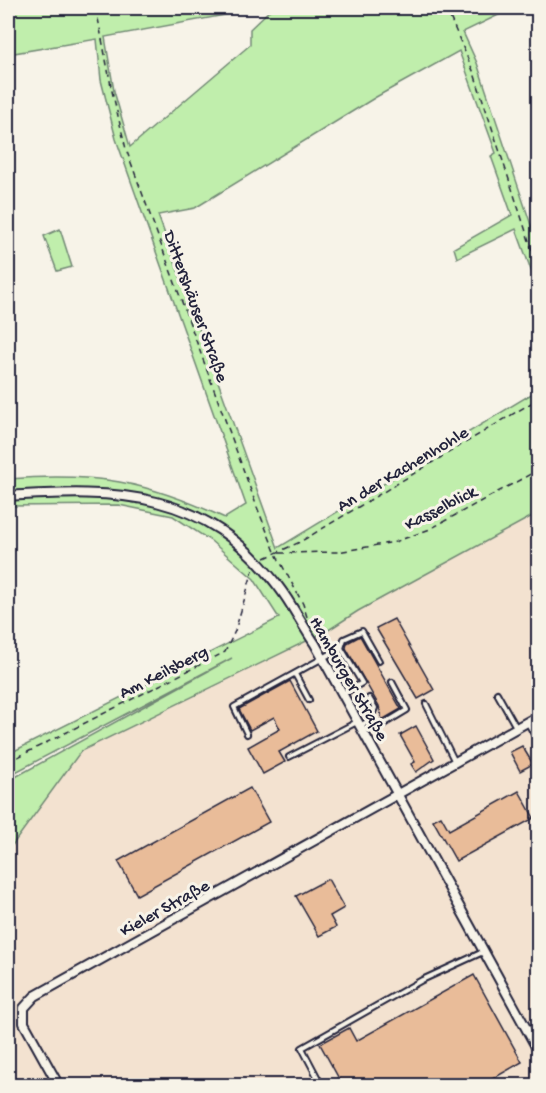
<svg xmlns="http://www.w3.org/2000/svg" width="546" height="1093" viewBox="0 0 546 1093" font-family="'Gochi Hand',sans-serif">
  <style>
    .built { fill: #f3e2d0 }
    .green { fill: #c0eeac; stroke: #718874; stroke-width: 1.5 }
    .building { fill: #e9bc99; stroke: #22223b; stroke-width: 1.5 }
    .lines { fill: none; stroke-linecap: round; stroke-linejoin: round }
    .service-casing { stroke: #22223b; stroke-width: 8 }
    .minor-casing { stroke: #22223b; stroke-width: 12 }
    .path { stroke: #22223b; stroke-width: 1.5; stroke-dasharray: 6 4.5; stroke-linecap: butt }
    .service { stroke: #f7f3e8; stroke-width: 4 }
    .minor { stroke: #f7f3e8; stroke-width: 8 }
    .labels { text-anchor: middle; stroke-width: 6; stroke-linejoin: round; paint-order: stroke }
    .street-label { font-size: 18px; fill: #22223b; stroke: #f7f3e8 }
  </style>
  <rect width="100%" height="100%" fill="#f7f3e8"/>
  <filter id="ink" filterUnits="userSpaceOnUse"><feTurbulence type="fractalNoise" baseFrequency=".0167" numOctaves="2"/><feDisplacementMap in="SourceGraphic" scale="12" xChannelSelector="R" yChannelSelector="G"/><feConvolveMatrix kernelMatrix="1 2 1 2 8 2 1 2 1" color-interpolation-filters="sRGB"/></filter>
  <g filter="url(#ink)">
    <path class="built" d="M 538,513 L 538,1085 L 8,1086 L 8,851 L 81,751 L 327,631 L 358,611 Z"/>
    <g class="green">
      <path d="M 8,8 L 263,8 L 105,37 L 114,91 L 130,147 L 250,45 L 250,29 L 272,8 L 513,8 L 463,32 L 477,63 L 538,246 L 538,289 L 516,229 L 457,258 L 454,248 L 512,215 L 491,156 L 496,153 L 459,51 L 376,97 L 195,208 L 158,215 L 278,548 L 538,390 L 538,513 L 358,611 L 327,631 L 81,751 L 8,851 L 8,781 L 232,658 L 8,776 L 8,754 L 279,618 L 254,579 L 211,541 L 173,516 L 119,505 L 8,506 L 8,479 C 95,472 146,481 225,518 L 246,505 L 116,139 L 101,80 L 97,39 L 8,54 Z"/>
      <path d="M 60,229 L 72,267 L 57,271 L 44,236 Z"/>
    </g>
    <g class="building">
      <path d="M 394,619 L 434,690 L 418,699 L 376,628 Z"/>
      <path d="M 360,636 L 401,709 L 382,720 L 379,706 L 346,648 L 347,643 Z"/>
      <path d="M 290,681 L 317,731 L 279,752 L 285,762 L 263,774 L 248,747 L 280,729 L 274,717 L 250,730 L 239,709 Z"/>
      <path d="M 416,726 L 434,759 L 416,772 L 411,764 L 415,762 L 400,735 Z"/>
      <path d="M 522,746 L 533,764 L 520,771 L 510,752 Z"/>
      <path d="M 250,788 L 269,822 L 137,895 L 118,861 Z"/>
      <path d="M 519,791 L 534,818 L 456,861 L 433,820 L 441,816 L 449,830 Z"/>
      <path d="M 328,879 L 344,908 L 330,916 L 336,927 L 319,936 L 296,896 Z"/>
      <path d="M 474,975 L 522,1062 L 480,1086 L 343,1086 L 320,1044 L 349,1028 L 356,1041 Z"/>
    </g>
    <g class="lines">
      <g class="service-casing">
        <g id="service">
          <path d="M 341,648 L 344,639 L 362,631 L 379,661"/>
          <path d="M 295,674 L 309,700"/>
          <path d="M 497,693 L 516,727"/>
          <path d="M 369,698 L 375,708 L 370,720"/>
          <path d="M 426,704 L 455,762"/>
          <path d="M 528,723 L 538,742"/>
          <path d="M 360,726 L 370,720 L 382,725 L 407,710 L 392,682"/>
          <path d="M 247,734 L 234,707 L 341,648 L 362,683 L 343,694"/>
          <path d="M 289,757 L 357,722"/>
          <path d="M 322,1086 L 302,1048 L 422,980 L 483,952"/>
          <path d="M 505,1086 L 509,1083"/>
        </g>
      </g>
      <g class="minor-casing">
        <g id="minor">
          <path d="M 8,496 C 118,489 204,489 278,586 C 292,604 302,625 315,644 L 538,1050"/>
          <path d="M 59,1086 L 24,1023 L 24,1008 L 35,996 L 538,716"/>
        </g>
      </g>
      <g class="path">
        <path d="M 96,8 L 112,91 L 126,149 L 257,507 L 276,554 L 303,604 L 307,617"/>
        <path d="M 446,8 L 474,73 L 538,268"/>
        <path d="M 279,553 L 338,552 L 395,542 L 430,529 L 538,470"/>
        <path d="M 265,558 L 300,542 L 538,399"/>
        <path d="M 8,762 L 225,652 L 235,631 L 253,570"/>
      </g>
      <use href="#service" class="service"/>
      <use href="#minor" class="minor"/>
    </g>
  </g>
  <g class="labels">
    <g class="street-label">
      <text transform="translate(197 306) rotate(70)" y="6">Dittershäuser Straße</text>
      <text transform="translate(402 468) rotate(-31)" y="6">An der Kachenhohle</text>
      <text transform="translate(440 507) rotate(-27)" y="6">Kasselblick</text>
      <text transform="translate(163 671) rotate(-27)" y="6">Am Keilsberg</text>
      <text transform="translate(350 678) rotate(60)" y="6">Hamburger Straße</text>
      <text transform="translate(164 907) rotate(-29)" y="6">Kieler Straße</text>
    </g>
  </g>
  <rect width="546" height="1093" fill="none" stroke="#f7f3e8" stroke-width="30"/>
  <rect x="15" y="15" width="516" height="1063" fill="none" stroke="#22223b" stroke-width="2" filter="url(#ink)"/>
</svg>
